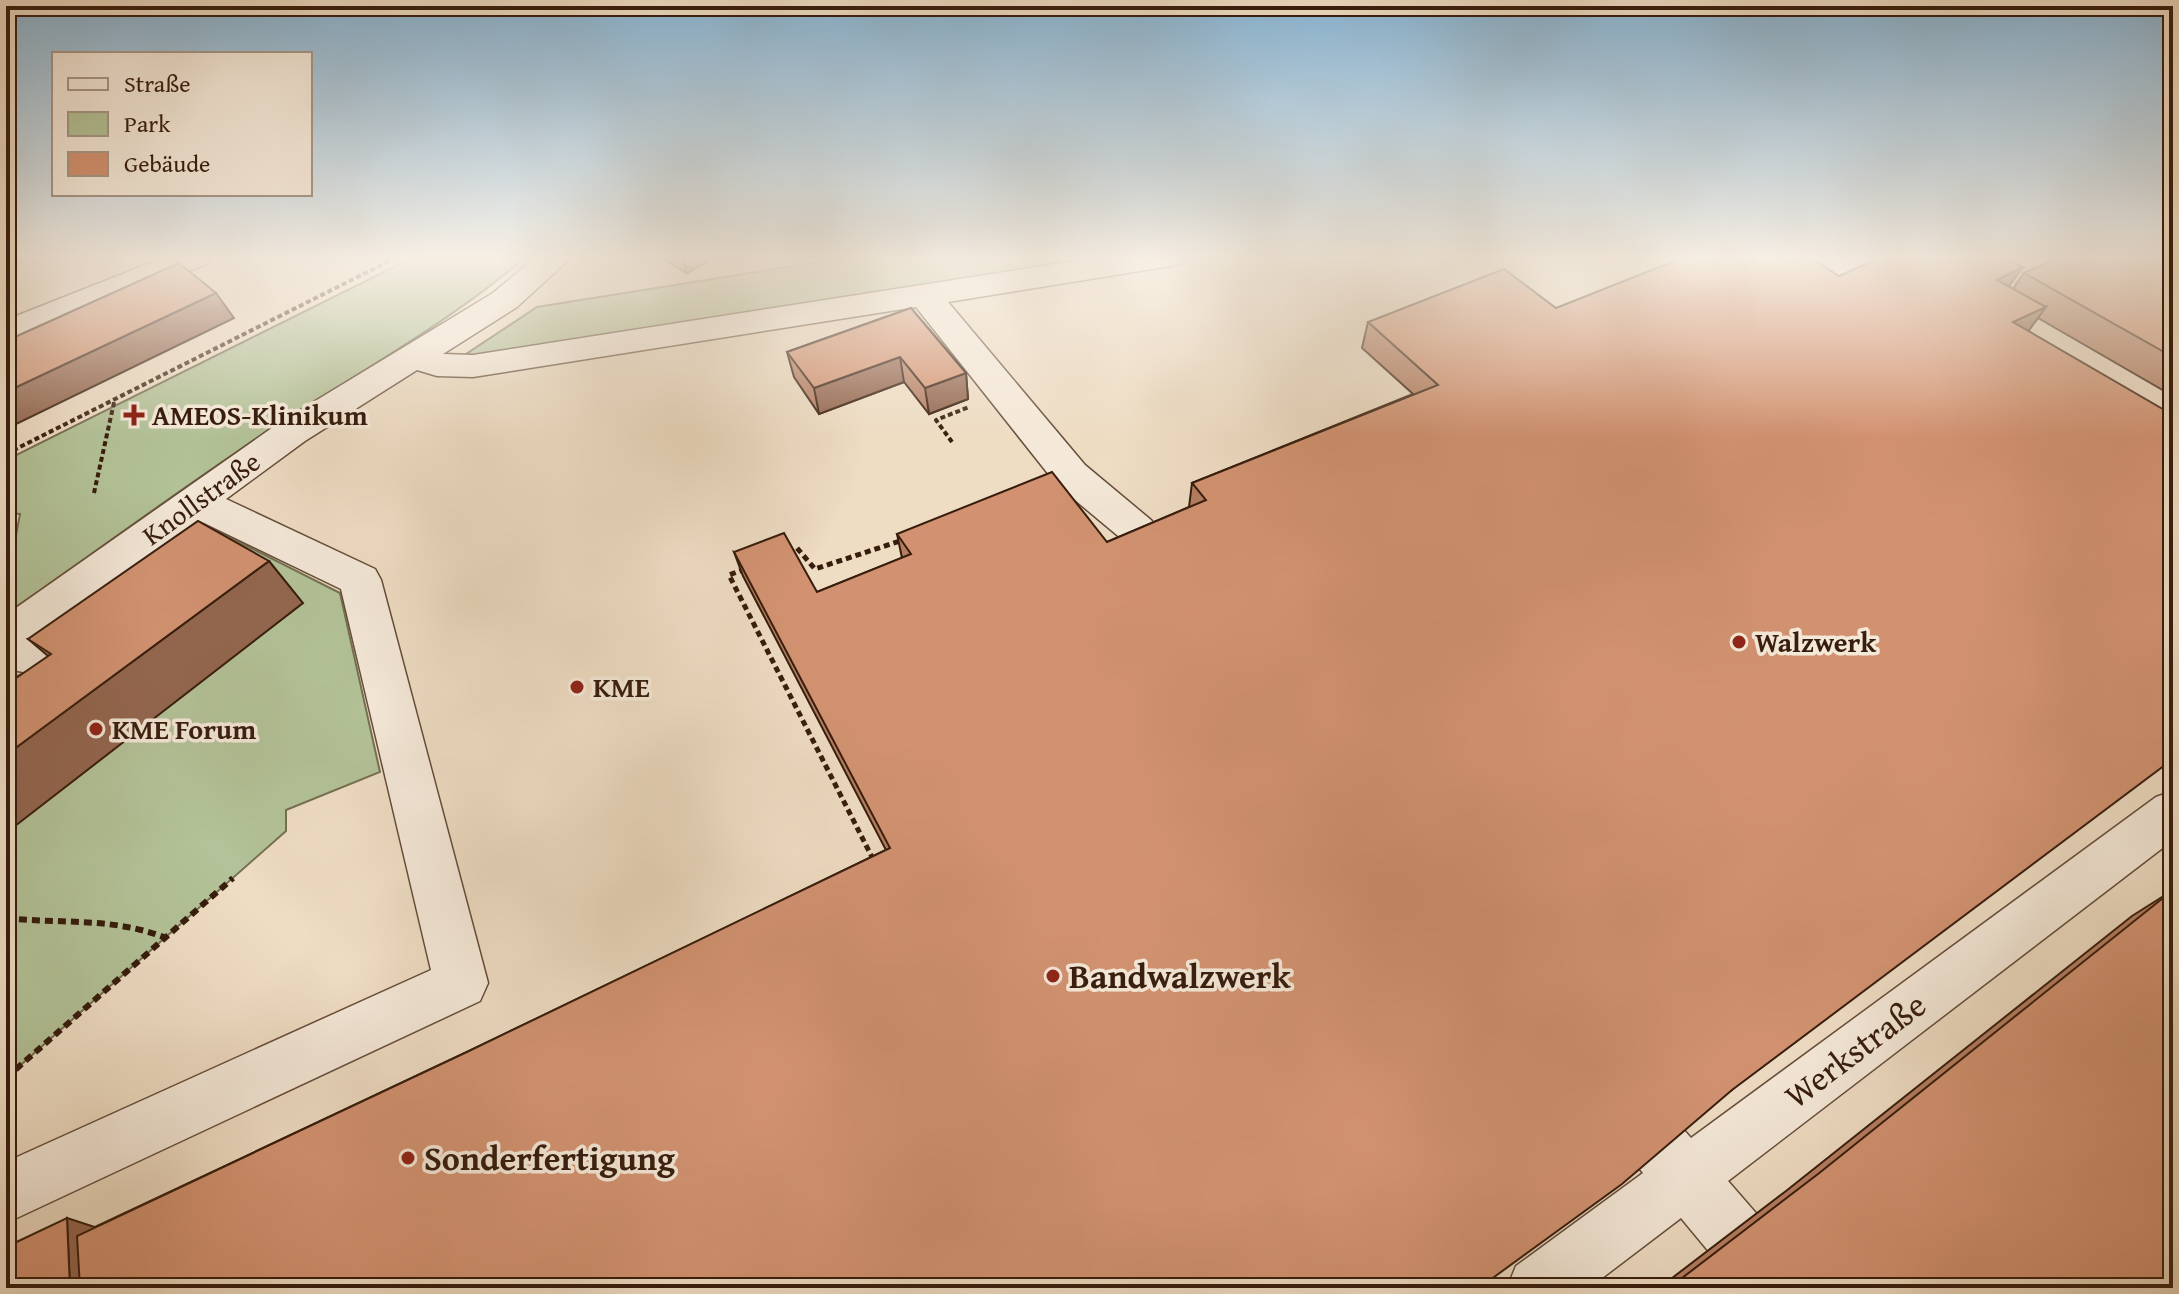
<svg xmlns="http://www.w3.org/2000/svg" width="2179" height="1294" viewBox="0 0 2179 1294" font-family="'Gentium Book Plus',serif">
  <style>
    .green { fill: #b3c298; stroke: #757052; stroke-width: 2 }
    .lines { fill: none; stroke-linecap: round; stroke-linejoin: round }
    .minor-casing { stroke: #654d3a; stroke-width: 3 }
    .path-far2 { stroke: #371d0d; stroke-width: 4; stroke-dasharray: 5 3; stroke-linecap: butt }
    .path-far1 { stroke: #371d0d; stroke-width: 5; stroke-dasharray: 6 4; stroke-linecap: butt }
    .path { stroke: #371d0d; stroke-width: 6; stroke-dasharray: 8 5; stroke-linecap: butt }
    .minor { fill: #f4e8d8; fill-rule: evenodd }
    .wall { fill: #b57e61; stroke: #371d0d; stroke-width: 2 }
    .shaded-wall { fill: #93664f; stroke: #371d0d; stroke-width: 2 }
    .building { fill: #d29271; stroke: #371d0d; stroke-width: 2 }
    .poi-dot { fill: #8f2418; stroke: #f4e8d8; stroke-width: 3 }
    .labels { text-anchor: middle; stroke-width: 7; stroke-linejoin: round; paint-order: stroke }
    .poi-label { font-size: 28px; font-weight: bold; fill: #371d0d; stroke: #f4e8d8; text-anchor: start }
    .street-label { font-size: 28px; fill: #371d0d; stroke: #f4e8d8 }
    .near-poi-label { font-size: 34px; font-weight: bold; fill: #371d0d; stroke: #f4e8d8; text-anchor: start }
    .near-street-label { font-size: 34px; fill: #371d0d; stroke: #f4e8d8 }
  </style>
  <rect width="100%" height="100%" fill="#eedcc3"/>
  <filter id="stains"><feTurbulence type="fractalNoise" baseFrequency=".0025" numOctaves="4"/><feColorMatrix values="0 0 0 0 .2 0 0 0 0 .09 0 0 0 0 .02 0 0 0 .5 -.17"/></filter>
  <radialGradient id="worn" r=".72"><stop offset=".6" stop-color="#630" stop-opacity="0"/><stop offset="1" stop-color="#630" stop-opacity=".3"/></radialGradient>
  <g class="green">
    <path d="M 416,256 L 527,256 C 451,321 365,369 281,423 C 187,483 98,551 6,614 L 6,565 L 11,563 L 20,514 L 6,513 L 6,460 Z"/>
    <path d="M 856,256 L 1126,256 L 460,358 L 537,307 Z"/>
    <path d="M 217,531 L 340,593 L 380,772 L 286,810 L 286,831 L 6,1078 L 6,680 L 30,671 Z"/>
  </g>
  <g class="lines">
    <g class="minor-casing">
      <g id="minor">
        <path d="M 168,256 L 213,256 L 209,263 L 6,344 L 6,320 Z"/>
        <path d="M 537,256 L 573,256 L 517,307 L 443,354 L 473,355 L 1107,256 L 1187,256 L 1183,263 L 1171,266 L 948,302 L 1085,465 L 1151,520 L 1197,576 L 1191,587 L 1176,592 L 1161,587 L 1123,540 L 1057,485 L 916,307 L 473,377 L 437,376 L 417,370 L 305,441 L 226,499 L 375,569 L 381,580 L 488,983 L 480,1001 L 6,1223 L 6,1162 L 431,970 L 341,589 L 198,520 L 37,639 C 65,639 93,621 120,630 L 126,642 L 120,654 C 82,666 45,681 6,668 L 6,615 L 279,423 L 493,293 Z"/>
        <path d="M 2173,791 L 2173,840 L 1728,1181 L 1802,1266 L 1811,1288 L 1739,1288 L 1681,1218 L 1589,1288 L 1507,1288 L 1516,1266 L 1643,1173 L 1604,1125 L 1595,1105 L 1604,1085 L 1624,1076 L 1644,1085 L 1691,1138 L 2156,797 Z"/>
      </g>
    </g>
    <g class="path-far2">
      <path d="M 31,259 L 36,262 L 50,256"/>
      <path d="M 952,442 L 936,420 L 969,407"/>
      <path d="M 6,454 L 399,256"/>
      <path d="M 94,493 L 115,398"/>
    </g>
    <g class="path-far1">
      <path d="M 788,552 L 797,548 L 815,569 L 903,540"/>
      <path d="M 745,569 L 729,575 L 874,861"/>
    </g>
    <g class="path">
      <path d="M 6,918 C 60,924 114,917 166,938"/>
      <path d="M 6,1078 L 233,878"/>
    </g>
    <use href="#minor" class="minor"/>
  </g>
  <g class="wall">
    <path d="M 658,256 L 716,256 L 687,273 Z"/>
    <path d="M 2173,256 L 2173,396 L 2038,318 L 2028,331 L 1732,1090 L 95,1227 L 469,1051 L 886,850 L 743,576 L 734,552 L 817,592 L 902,558 L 897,534 L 1107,542 L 1189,507 L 1192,483 L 1413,394 L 1362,348 L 1368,322 L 1556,308 L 1839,276 L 2009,286 L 2013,289 L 2024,273 Z"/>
    <path d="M 911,308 L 966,373 L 968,399 L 929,414 L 904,382 L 819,414 L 794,377 L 787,352 Z"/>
    <path d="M 303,603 L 48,656 L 28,639 Z"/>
    <path d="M 2173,890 L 2173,1288 L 1659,1288 L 1786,1191 L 2132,916 Z"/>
  </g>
  <g class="shaded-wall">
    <path d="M 6,256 L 36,256 L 6,269 Z"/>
    <path d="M 682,256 L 716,256 L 687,273 Z"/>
    <path d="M 2023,267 L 2004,293 L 1997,280 Z"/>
    <path d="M 216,293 L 234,318 L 6,429 L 6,392 Z"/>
    <path d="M 2046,307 L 2027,333 L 2013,322 Z"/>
    <path d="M 900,357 L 904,382 L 819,414 L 814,388 Z"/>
    <path d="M 966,373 L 968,399 L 929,414 L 925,388 Z"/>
    <path d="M 269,561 L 303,603 L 6,833 L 6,755 Z"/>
    <path d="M 67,1218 L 113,1233 L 116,1288 L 70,1288 Z"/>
  </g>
  <g class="building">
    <path d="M 1687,256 L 1808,256 L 1839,276 L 1884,256 L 2003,256 L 2023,267 L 1997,280 L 2046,307 L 2013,322 L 2173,415 L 2173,759 L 1732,1090 L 1622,1184 L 1479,1288 L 80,1288 L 77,1236 L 469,1051 L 890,848 L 734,552 L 784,533 L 817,592 L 911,554 L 897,534 L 1052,472 L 1107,542 L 1206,500 L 1192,483 L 1438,385 L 1368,322 L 1504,269 L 1556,308 Z"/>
    <path d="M 2061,256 L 2173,256 L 2173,357 L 2024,273 Z"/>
    <path d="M 179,263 L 216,293 L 6,392 L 6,341 Z"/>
    <path d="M 911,308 L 966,373 L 925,388 L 900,357 L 814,388 L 787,352 Z"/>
    <path d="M 198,521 L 269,561 L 6,755 L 6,685 L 51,654 L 28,639 Z"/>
    <path d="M 2173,890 L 2173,1288 L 1669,1288 L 1818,1174 Z"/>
    <path d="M 67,1218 L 70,1288 L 6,1288 L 6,1247 Z"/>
  </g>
  <linearGradient id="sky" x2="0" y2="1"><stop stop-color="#89b6d6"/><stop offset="0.59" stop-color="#f7efe4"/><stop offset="1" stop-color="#f7efe4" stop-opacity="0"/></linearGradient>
  <rect width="2179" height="437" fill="url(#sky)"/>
  <g class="poi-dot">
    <path d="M130 403h8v8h8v8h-8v8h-8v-8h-8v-8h8z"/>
    <circle cx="1739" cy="642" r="8"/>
    <circle cx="577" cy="687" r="8"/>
    <circle cx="96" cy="729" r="8"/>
    <circle cx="1053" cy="976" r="8"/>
    <circle cx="408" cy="1158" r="8"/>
  </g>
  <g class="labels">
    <g class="poi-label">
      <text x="152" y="425">AMEOS-Klinikum</text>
      <text x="1755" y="652">Walzwerk</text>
      <text x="593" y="697">KME</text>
      <text x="112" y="739">KME Forum</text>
    </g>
    <g class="street-label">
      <text transform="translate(201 498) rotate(-36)" y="10">Knollstraße</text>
    </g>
    <g class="near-poi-label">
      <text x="1069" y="988">Bandwalzwerk</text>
      <text x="424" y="1170">Sonderfertigung</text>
    </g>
    <g class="near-street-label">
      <text transform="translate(1855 1050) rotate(-37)" y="12">Werkstraße</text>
    </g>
  </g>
  <rect width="2179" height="1294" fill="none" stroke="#eedcc3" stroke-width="32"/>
  <rect x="8" y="8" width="2163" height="1278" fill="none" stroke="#371d0d" stroke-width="4"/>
  <rect x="16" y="16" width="2147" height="1262" fill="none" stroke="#371d0d" stroke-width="2"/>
  <rect x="52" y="52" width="260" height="144" fill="#f4e8d8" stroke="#a89787" stroke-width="2"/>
  <rect x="68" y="78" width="40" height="12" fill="#f4e8d8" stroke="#a89787" stroke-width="2"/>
  <text x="124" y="92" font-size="24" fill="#371d0d">Straße</text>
  <rect x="68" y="112" width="40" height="24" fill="#b3c298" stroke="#a89787" stroke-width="2"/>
  <text x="124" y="132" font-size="24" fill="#371d0d">Park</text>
  <rect x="68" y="152" width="40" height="24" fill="#d29271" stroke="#a89787" stroke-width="2"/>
  <text x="124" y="172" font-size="24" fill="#371d0d">Gebäude</text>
  <rect width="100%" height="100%" filter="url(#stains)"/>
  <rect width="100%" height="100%" fill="url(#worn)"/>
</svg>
